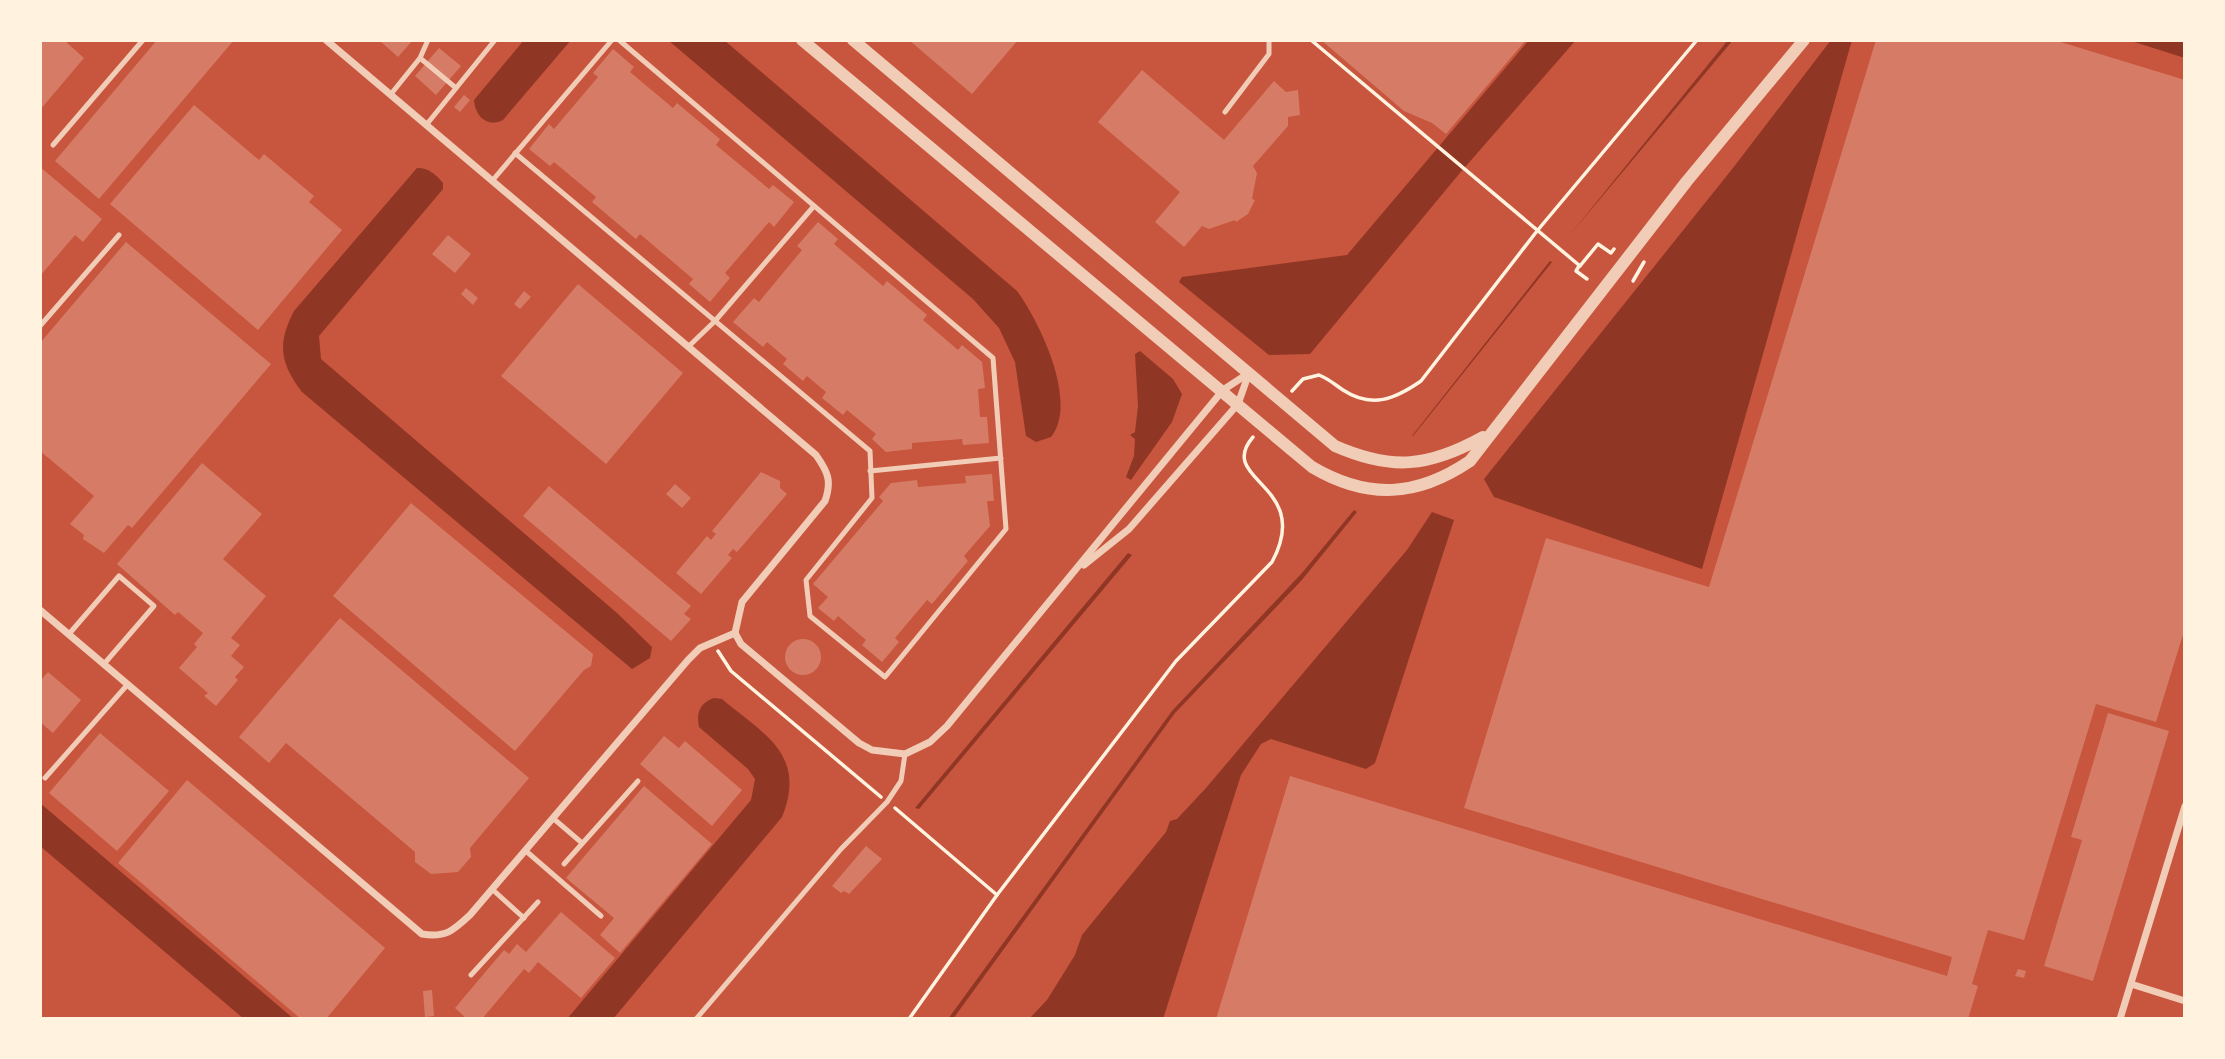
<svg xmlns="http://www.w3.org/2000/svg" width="2225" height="1059" viewBox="0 0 2225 1059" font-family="Figtree,sans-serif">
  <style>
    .water { fill: #8f3625 }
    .building { fill: #d67c66 }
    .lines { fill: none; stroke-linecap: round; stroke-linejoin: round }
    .path { stroke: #fff3e0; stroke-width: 3.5 }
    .service { stroke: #f1ccb7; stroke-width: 5 }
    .minor { stroke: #f1ccb7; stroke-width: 7 }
    .tertiary { stroke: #f1ccb7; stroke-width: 12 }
  </style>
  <rect width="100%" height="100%" fill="#c8553d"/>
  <g class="water">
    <path d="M 524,40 L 571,40 L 503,120 C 487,128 475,116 474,100 Z"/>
    <path d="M 668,40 L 724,40 L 1017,291 C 1039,321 1079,402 1051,437 L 1036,442 L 1026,436 L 1015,362 L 999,328 L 973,299 Z"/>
    <path d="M 1529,40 L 1576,40 L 1459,174 L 1310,354 L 1269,355 L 1179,282 L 1182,277 L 1347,255 Z"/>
    <path d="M 1728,40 L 1733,40 L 1569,236 Z"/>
    <path d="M 1831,40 L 1852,40 L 1702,569 L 1494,497 L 1484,479 L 1733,168 Z"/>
    <path d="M 2128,40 L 2185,40 L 2185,58 Z"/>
    <path d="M 417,168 C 429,168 435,174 443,183 L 443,189 L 319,336 L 321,359 L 617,613 L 652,647 L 650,658 L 632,669 L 302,392 C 280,363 277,344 294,311 Z"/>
    <path d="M 1550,261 L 1552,262 L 1413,436 L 1412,436 Z"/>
    <path d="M 1140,351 L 1173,379 L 1182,394 L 1172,422 L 1131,480 L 1126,477 L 1134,456 L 1135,439 L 1130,435 L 1135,432 L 1138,406 L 1135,354 Z"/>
    <path d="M 1354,510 L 1357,512 L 1301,581 L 1175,713 L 953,1019 L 948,1019 L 1172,711 L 1302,573 Z"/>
    <path d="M 1432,512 L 1454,520 L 1375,763 L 1366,769 L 1271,739 L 1261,744 L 1241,775 L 1163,1019 L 1029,1019 L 1047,1000 L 1075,955 L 1082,935 L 1166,832 L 1170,821 L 1177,819 L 1206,788 L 1407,550 Z"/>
    <path d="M 1128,553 L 1132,555 L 919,809 L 915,808 Z"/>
    <path d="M 714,698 L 722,699 C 765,735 807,755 782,817 L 613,1019 L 567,1019 L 751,800 L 755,779 L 748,769 L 699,727 C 696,712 700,703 714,698 Z"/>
    <path d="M 40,803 L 294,1019 L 244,1019 L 40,846 Z"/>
  </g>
  <g class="building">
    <path d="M 40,40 L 64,40 L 84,58 L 40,110 Z"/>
    <path d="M 157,40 L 234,40 L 99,199 L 55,161 Z"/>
    <path d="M 379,40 L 413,40 L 398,57 Z"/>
    <path d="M 909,40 L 1018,40 L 972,94 Z"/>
    <path d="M 1321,40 L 1526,40 L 1446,134 L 1432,123 L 1404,111 Z"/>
    <path d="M 1876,40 L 2054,40 L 2185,80 L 2185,628 L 2156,722 L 2096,704 L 2024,940 L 1988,930 L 1972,984 L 1978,986 L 1968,1019 L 1216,1019 L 1290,776 L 1947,976 L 1952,957 L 1464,808 L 1546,538 L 1709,587 Z"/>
    <path d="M 439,48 L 461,66 L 436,95 L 415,76 Z"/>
    <path d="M 613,49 L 634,67 L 630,72 L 673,108 L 677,103 L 720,139 L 716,145 L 769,189 L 773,185 L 794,202 L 774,227 L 769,222 L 725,273 L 730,278 L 710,302 L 689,284 L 693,279 L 640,234 L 636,239 L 592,202 L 596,197 L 554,162 L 550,166 L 529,149 L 549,124 L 554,129 L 598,77 L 593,73 Z"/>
    <path d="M 1142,70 L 1224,140 L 1274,81 L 1286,92 L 1298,90 L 1300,115 L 1288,117 L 1288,126 L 1253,166 L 1257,173 L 1252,199 L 1255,200 L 1248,214 L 1236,222 L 1235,220 L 1209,229 L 1202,226 L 1184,247 L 1155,222 L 1180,192 L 1098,122 Z"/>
    <path d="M 464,95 L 470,100 L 460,112 L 454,107 Z"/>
    <path d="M 194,105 L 259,160 L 264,154 L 314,196 L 309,202 L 342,230 L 258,330 L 110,204 Z"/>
    <path d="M 40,167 L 102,219 L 83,242 L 75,235 L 40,276 Z"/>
    <path d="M 818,222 L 838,239 L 834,244 L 883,286 L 887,281 L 927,315 L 923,320 L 958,350 L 962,345 L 982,362 L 985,388 L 978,389 L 980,417 L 987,417 L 989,443 L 963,445 L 962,439 L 912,443 L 912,449 L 886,452 L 872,439 L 876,434 L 847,410 L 843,415 L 822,398 L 826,392 L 807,376 L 803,381 L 783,364 L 787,359 L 767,342 L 763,347 L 733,322 L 754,298 L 759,302 L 802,250 L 797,246 Z"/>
    <path d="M 448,235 L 471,254 L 455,273 L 432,254 Z"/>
    <path d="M 126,242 L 271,364 L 132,528 L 128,525 L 104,553 L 83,539 L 84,535 L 70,524 L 94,496 L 40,451 L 40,343 Z"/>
    <path d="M 578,284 L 683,373 L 606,464 L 501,376 Z"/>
    <path d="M 466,288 L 478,298 L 473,305 L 461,294 Z"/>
    <path d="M 524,291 L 531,297 L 520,309 L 514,304 Z"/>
    <path d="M 202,463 L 262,514 L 223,559 L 266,596 L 231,638 L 240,645 L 231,656 L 244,667 L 235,677 L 238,680 L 216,706 L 204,696 L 208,693 L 179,668 L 197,647 L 194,644 L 203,633 L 178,612 L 175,615 L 117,564 Z"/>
    <path d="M 761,472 L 780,481 L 780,488 L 787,494 L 737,552 L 733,549 L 728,555 L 732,558 L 701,594 L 676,573 L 707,536 L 711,540 L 716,534 L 712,531 Z"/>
    <path d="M 992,474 L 994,501 L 987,501 L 990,526 L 964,556 L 968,561 L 932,604 L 927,600 L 895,638 L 899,642 L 882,662 L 862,645 L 866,640 L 838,616 L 834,621 L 818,608 L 828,597 L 813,584 L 883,501 L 879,497 L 891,483 L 917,480 L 918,487 L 966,483 L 965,476 Z"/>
    <path d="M 675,484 L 691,498 L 682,508 L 666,494 Z"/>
    <path d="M 549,486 L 691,606 L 684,614 L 691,619 L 671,641 L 523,516 Z"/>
    <path d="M 411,503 L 593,654 L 591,666 L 584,670 L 515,751 L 333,596 Z"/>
    <path d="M 340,618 L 529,778 L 470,848 L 471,857 L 458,872 L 431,874 L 415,862 L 415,852 L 286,743 L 269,763 L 239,737 Z"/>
    <circle cx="803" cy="657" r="18"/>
    <path d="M 48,672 L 81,700 L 53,733 L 40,722 L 40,681 Z"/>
    <path d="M 2108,713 L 2169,731 L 2093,981 L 2044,966 L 2082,840 L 2071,837 Z"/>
    <path d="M 100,733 L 169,791 L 117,851 L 49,793 Z"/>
    <path d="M 664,736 L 679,748 L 685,741 L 742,790 L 712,826 L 640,764 Z"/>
    <path d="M 187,780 L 385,948 L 326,1019 L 301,1019 L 118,863 Z"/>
    <path d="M 644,786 L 712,844 L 620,953 L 600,935 L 614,918 L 566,878 Z"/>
    <path d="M 866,846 L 882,859 L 849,894 L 844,891 L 841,893 L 832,886 Z"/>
    <path d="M 561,912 L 615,958 L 581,998 L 538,962 L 529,973 L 524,969 L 482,1019 L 467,1019 L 455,1008 L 504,950 L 509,954 L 517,944 L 526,952 Z"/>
    <path d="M 2018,969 L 2026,971 L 2024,978 L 2015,976 Z"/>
    <path d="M 432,990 L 434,1016 L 425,1017 L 423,991 Z"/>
  </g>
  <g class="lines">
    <g class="path">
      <path d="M 1311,40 L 1580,266 L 1598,244 L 1611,253 L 1614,249"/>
      <path d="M 1579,266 L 1576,271 L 1587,279"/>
      <path d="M 1633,281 L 1644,262"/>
      <path d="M 1292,391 L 1303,379 L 1319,375 C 1329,379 1334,384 1343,390 C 1372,409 1395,399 1421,381 L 1537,231 L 1697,40"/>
      <path d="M 718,651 L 731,671 L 881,797"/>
      <path d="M 895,808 L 997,895"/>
      <path d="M 909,1019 L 997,895 L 1176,661 L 1272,562 C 1314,484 1215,481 1253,437"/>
    </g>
    <g class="service">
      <path d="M 420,58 L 456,88"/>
      <path d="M 391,94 L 420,58 L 428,40"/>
      <path d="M 1225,112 L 1269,54 L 1269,40"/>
      <path d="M 427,124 L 495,40"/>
      <path d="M 53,145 L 143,40"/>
      <path d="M 515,153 L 870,451 L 872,498 L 806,580 L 810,616 L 885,677 L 1006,529 L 993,358 L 619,40"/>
      <path d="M 492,181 L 612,40"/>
      <path d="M 40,326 L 119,235"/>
      <path d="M 688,347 L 715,321 L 814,206"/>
      <path d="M 870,471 L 1001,458"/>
      <path d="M 69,634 L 119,576 L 154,606 L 104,664"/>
      <path d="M 45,778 L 128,684"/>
      <path d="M 554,819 L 582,843"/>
      <path d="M 526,851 L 601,916"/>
      <path d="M 564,864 L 638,781"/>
      <path d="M 493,890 L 524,918"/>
      <path d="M 471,975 L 538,902"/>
      <path d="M 696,1019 L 841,849 L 887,802 L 901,781 L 905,754"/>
    </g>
    <g class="minor">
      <path d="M 326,40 L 816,455 C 828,472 832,481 825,501 L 742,602 L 735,633"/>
      <path d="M 1084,565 L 1129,529 L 1238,404 L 1249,373"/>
      <path d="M 40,610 L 422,934 C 446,938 454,930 470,915 L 688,660 L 700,648 L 735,633"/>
      <path d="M 735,633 L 741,644 L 859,743 L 872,750 L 905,754 L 930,742 L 947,726 L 1223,390 L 1249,373"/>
      <path d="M 2131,984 L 2185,1001"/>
      <path d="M 2120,1019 L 2185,806"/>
    </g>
    <g class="tertiary">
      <path d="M 802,40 L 1312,467 C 1368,500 1417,497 1470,461 L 1687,181 L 1804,40"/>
      <path d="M 853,40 L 1335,446 C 1392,471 1429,467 1483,437"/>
    </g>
  </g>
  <rect width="2225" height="1059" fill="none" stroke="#fff3e0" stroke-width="84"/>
</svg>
